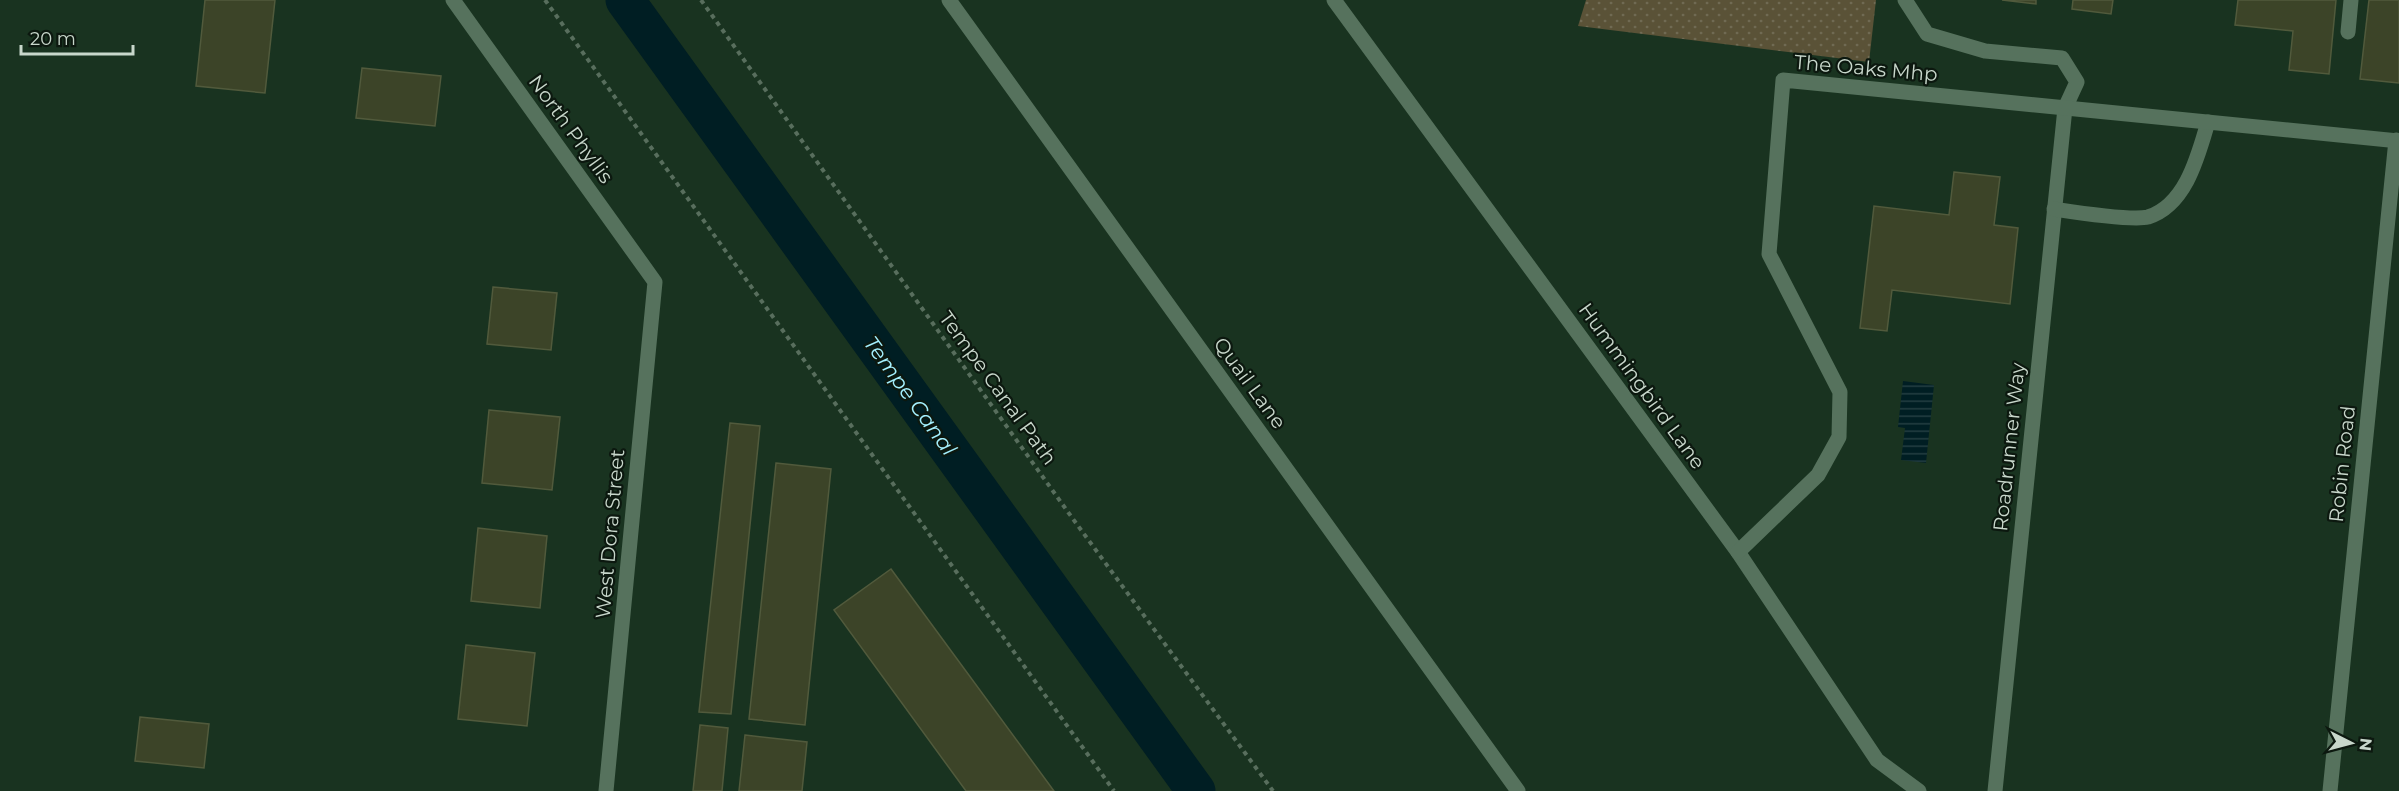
<svg xmlns="http://www.w3.org/2000/svg" width="2399" height="791" viewBox="0 0 2399 791" font-family="Montserrat,sans-serif">
  <style>
    .grass { fill: url(#grass-dots) }
    .water { fill: url(#water-rules) }
    .lines { fill: none; stroke-linecap: round; stroke-linejoin: round }
    .canal { stroke: #001e23; stroke-width: 39 }
    .building { fill: #3c4428; stroke: #515a3c; stroke-width: 1.5 }
    .path { stroke: #586e5d; stroke-width: 4; stroke-dasharray: 4.5 4.5; stroke-linecap: butt }
    .lane { stroke: #56725d; stroke-width: 15 }
    .street { stroke: #56725d; stroke-width: 15 }
    .labels { text-anchor: middle; stroke-width: 4.5; stroke-linejoin: round; paint-order: stroke }
    .street-label { font-size: 20px; fill: #c8d7cb; stroke: #0c180f }
    .water-label { font-size: 21px; font-style: italic; fill: #a4f0fe; stroke: #0c180f }
  </style>
  <defs>
    <pattern id="grass-dots" width="8" height="8" patternUnits="userSpaceOnUse" patternTransform="scale(1.5)"><rect width="8" height="8" fill="#5a5237"/><path d="M2 2h.1M6 6h.1" fill="none" stroke="#706a53" stroke-width="1.8" stroke-linecap="round"/></pattern>
    <pattern id="water-rules" width="6" height="5" patternUnits="userSpaceOnUse" patternTransform="scale(1.5)"><rect width="6" height="5" fill="#001e23"/><path d="M0 2.5h6" fill="none" stroke="#243e42"/></pattern>
  </defs>
  <rect width="100%" height="100%" fill="#193320"/>
  <path class="grass" d="M 1586,0 L 1876,0 L 1869,62 L 1578,26 Z"/>
  <path class="water" d="M 1903,381 L 1934,385 L 1926,463 L 1901,460 L 1905,428 L 1898,427 Z"/>
  <g class="lines">
    <path class="canal" d="M 625,0 L 1196,791"/>
  </g>
  <g class="building">
    <path d="M 205,0 L 275,0 L 265,93 L 196,86 Z"/>
    <path d="M 2002,0 L 2036,0 L 2036,4 Z"/>
    <path d="M 2073,0 L 2113,0 L 2111,14 L 2072,9 Z"/>
    <path d="M 2238,0 L 2336,0 L 2329,74 L 2289,70 L 2293,31 L 2235,25 Z"/>
    <path d="M 2369,0 L 2399,0 L 2399,83 L 2360,79 Z"/>
    <path d="M 362,68 L 441,76 L 435,126 L 356,118 Z"/>
    <path d="M 1954,172 L 2000,177 L 1994,225 L 2018,228 L 2010,304 L 1892,290 L 1887,331 L 1860,328 L 1874,206 L 1949,215 Z"/>
    <path d="M 493,287 L 557,293 L 551,350 L 487,344 Z"/>
    <path d="M 489,410 L 560,417 L 552,490 L 482,483 Z"/>
    <path d="M 730,423 L 760,426 L 731,714 L 699,712 Z"/>
    <path d="M 776,463 L 831,469 L 805,725 L 749,719 Z"/>
    <path d="M 478,528 L 547,536 L 540,608 L 471,601 Z"/>
    <path d="M 891,569 L 1054,791 L 966,791 L 834,610 Z"/>
    <path d="M 466,645 L 535,653 L 527,726 L 458,719 Z"/>
    <path d="M 140,717 L 209,724 L 204,768 L 135,761 Z"/>
    <path d="M 700,725 L 728,728 L 722,791 L 693,791 Z"/>
    <path d="M 745,735 L 807,742 L 802,791 L 739,791 Z"/>
  </g>
  <g class="lines">
    <g class="path">
      <path d="M 545,0 L 1114,791"/>
      <path d="M 701,0 L 1073,519 L 1273,791"/>
    </g>
    <g class="lane">
      <path d="M 949,0 L 1518,791"/>
      <path d="M 1334,0 L 1738,552 L 1877,760 L 1919,791"/>
      <path d="M 1905,0 L 1927,34 L 1985,51 L 2062,58 L 2077,82 L 2065,108 L 1995,791"/>
      <path d="M 2348,32 L 2351,0"/>
      <path d="M 2054,209 C 2074,212 2131,221 2148,217 C 2186,205 2198,156 2208,122"/>
      <path d="M 1738,552 L 1818,475 L 1839,437 L 1840,392 L 1769,254 L 1783,80 L 2399,141"/>
      <path d="M 2330,791 L 2396,140"/>
    </g>
    <path class="street" d="M 453,0 L 655,282 L 606,791"/>
  </g>
  <g class="labels">
    <g class="street-label">
      <text transform="translate(1866 68) rotate(5)" y="7">The Oaks Mhp</text>
      <text transform="translate(571 129) rotate(54)" y="7">North Phyllis</text>
      <text transform="translate(1250 383) rotate(54)" y="7">Quail Lane</text>
      <text transform="translate(1642 386) rotate(54)" y="7">Hummingbird Lane</text>
      <text transform="translate(998 388) rotate(54)" y="7">Tempe Canal Path</text>
      <text transform="translate(2009 447) rotate(-84)" y="7">Roadrunner Way</text>
      <text transform="translate(2342 464) rotate(-84)" y="7">Robin Road</text>
      <text transform="translate(610 534) rotate(-85)" y="7">West Dora Street</text>
    </g>
    <g class="water-label">
      <text transform="translate(910 396) rotate(54)" y="7">Tempe Canal</text>
    </g>
  </g>
  <g transform="translate(2351 743) rotate(96)" stroke="#0c180f" stroke-width="4.5" paint-order="stroke">
  <path d="M0-4.5L10 22L0 15L-10 22Z" fill="#c8d7cb"/>
  <text y="-9" font-size="16" font-weight="bold" text-anchor="middle" fill="#c8d7cb">N</text>
  </g>
  <path d="M21 45v9h112v-9" fill="none" stroke="#c8d7cb" stroke-width="3"/>
  <text x="30" y="45" font-size="18" fill="#c8d7cb" stroke="#0c180f" stroke-width="4.5" paint-order="stroke">20 m</text>
</svg>
